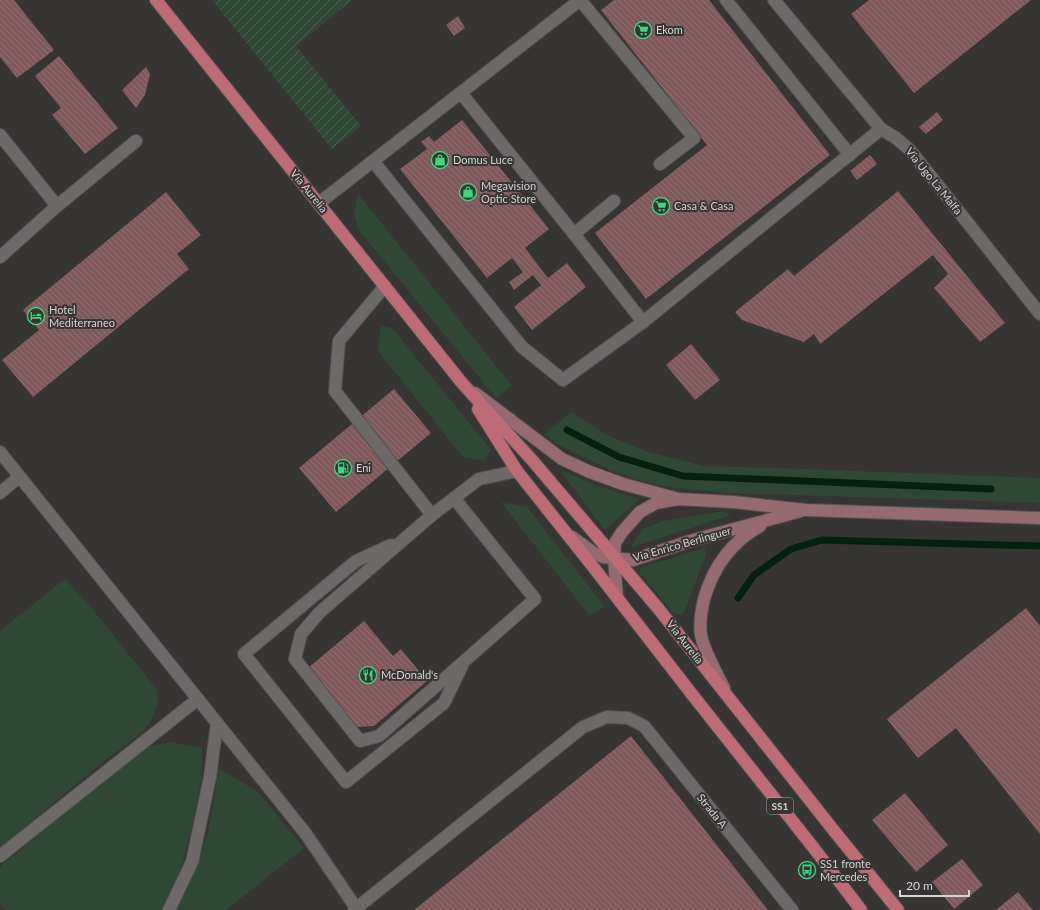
<svg xmlns="http://www.w3.org/2000/svg" width="1040" height="910" viewBox="0 0 1040 910" font-family="Lato,sans-serif">
  <style>
    .green { fill: #2f4836 }
    .garden { fill: url(#garden-furrows) }
    .lines { fill: none; stroke-linecap: round; stroke-linejoin: round }
    .stream { stroke: #04210f; stroke-width: 7 }
    .building { fill: url(#building-back-hatch) }
    .lane-casing { stroke: #525050; stroke-width: 14 }
    .street-casing { stroke: #525050; stroke-width: 14 }
    .secondary-casing { stroke: #525050; stroke-width: 14 }
    .primary-casing { stroke: #525050; stroke-width: 14 }
    .lane { stroke: #6d6969; stroke-width: 12 }
    .street { stroke: #6d6969; stroke-width: 12 }
    .secondary { stroke: #956a70; stroke-width: 12 }
    .primary { stroke: #bd6c76; stroke-width: 12 }
    .labels { text-anchor: middle; stroke-width: 4; stroke-linejoin: round; paint-order: stroke }
    .shield { fill: #373434; stroke: #a6a4a4; stroke-width: 1 }
    .shield-label { font-size: 10px; font-weight: bold; fill: #d6d4d4 }
    .poi-label { font-size: 11px; fill: #d6d4d4; stroke: #373434; text-anchor: start }
    .street-label { font-size: 11px; fill: #d6d4d4; stroke: #373434 }
  </style>
  <defs>
    <pattern id="garden-furrows" width="10" height="10" patternUnits="userSpaceOnUse"><rect width="10" height="10" fill="#2f4836"/><path d="M-1 1l2-2M0 10L10 0M9 11l2-2" fill="none" stroke="#4c6252"/></pattern>
    <pattern id="building-back-hatch" width="6" height="6" patternUnits="userSpaceOnUse"><rect width="6" height="6" fill="#7f595c"/><path d="M-1 5l2 2M0 0l6 6M5-1l2 2" fill="none" stroke="#907072"/></pattern>
  </defs>
  <rect width="100%" height="100%" fill="#373434"/>
  <g class="green">
    <path d="M 358,194 L 512,386 L 496,398 L 359,230 L 354,213 Z"/>
    <path d="M 381,326 L 392,328 L 491,450 L 484,461 L 463,457 L 378,351 Z"/>
    <path d="M 571,412 L 607,435 L 648,452 L 703,466 L 804,469 L 1040,478 L 1040,503 L 728,493 L 675,488 L 645,482 L 610,470 L 557,444 L 545,434 Z"/>
    <path d="M 559,469 L 598,486 L 639,499 L 605,530 Z"/>
    <path d="M 501,502 L 527,507 L 605,607 L 589,615 Z"/>
    <path d="M 725,511 L 731,515 L 630,548 L 642,529 L 664,521 Z"/>
    <path d="M 705,548 L 706,555 L 683,615 L 674,613 L 640,574 L 640,569 L 646,566 Z"/>
    <path d="M 65,579 L 95,612 L 157,690 L 158,702 L 152,718 L 144,731 L 95,768 L 0,848 L 0,631 Z"/>
    <path d="M 170,742 L 202,748 L 202,775 L 194,818 L 176,887 L 165,910 L 5,910 L 0,904 L 0,869 L 3,864 L 121,766 L 149,747 Z"/>
    <path d="M 219,769 L 257,791 L 304,848 L 226,910 L 174,910 L 189,887 L 208,833 Z"/>
  </g>
  <path class="garden" d="M 212,0 L 352,0 L 296,46 L 361,126 L 332,149 Z"/>
  <g class="lines">
    <g class="stream">
      <path d="M 567,430 L 619,457 L 683,476 L 991,489"/>
      <path d="M 738,598 L 754,575 L 791,549 L 822,540 L 1040,546"/>
    </g>
  </g>
  <g class="building">
    <path d="M 0,0 L 14,0 L 54,50 L 17,78 L 0,57 Z"/>
    <path d="M 614,0 L 709,0 L 830,155 L 646,299 L 595,233 L 707,145 L 601,10 Z"/>
    <path d="M 869,0 L 1031,0 L 914,93 L 851,14 Z"/>
    <path d="M 458,16 L 465,28 L 454,36 L 446,25 Z"/>
    <path d="M 59,56 L 118,128 L 85,154 L 52,115 L 61,108 L 35,76 Z"/>
    <path d="M 146,67 L 150,74 L 145,95 L 136,108 L 122,90 Z"/>
    <path d="M 937,112 L 943,120 L 926,134 L 919,127 Z"/>
    <path d="M 462,120 L 549,229 L 525,248 L 548,278 L 567,263 L 586,287 L 532,330 L 514,307 L 541,285 L 533,275 L 514,290 L 509,282 L 523,272 L 512,258 L 487,278 L 400,169 L 427,149 L 421,142 L 429,136 L 434,142 Z"/>
    <path d="M 870,155 L 877,164 L 857,180 L 850,171 Z"/>
    <path d="M 898,191 L 1005,323 L 980,342 L 934,288 L 948,274 L 933,255 L 820,344 L 814,334 L 804,342 L 742,320 L 735,312 L 788,269 L 794,276 Z"/>
    <path d="M 166,192 L 201,235 L 177,254 L 189,269 L 33,397 L 2,360 L 39,330 L 23,310 Z"/>
    <path d="M 691,344 L 720,380 L 695,400 L 666,365 Z"/>
    <path d="M 394,389 L 431,433 L 336,512 L 299,468 Z"/>
    <path d="M 1026,608 L 1040,626 L 1040,834 L 956,728 L 918,758 L 887,719 Z"/>
    <path d="M 364,621 L 393,656 L 401,649 L 427,681 L 374,726 L 357,727 L 308,668 Z"/>
    <path d="M 631,736 L 768,910 L 414,910 Z"/>
    <path d="M 905,793 L 948,845 L 916,872 L 872,820 Z"/>
    <path d="M 962,859 L 983,885 L 954,909 L 932,882 Z"/>
    <path d="M 1018,892 L 1033,910 L 996,910 Z"/>
  </g>
  <g class="lines">
    <g class="lane-casing">
      <g id="lane">
        <path d="M 726,0 L 850,155"/>
        <path d="M 461,93 L 574,234 L 614,201"/>
        <path d="M 0,135 L 57,206"/>
        <path d="M 373,161 L 522,347 L 563,380 L 643,322 L 574,234"/>
        <path d="M 319,203 L 580,0 L 694,138 L 660,164"/>
        <path d="M 0,257 L 57,206 L 136,141"/>
        <path d="M 385,286 L 339,341 L 335,391 L 432,515 L 479,479 L 517,471"/>
        <path d="M 643,322 L 881,129"/>
        <path d="M 0,452 L 306,834 L 356,908"/>
        <path d="M 0,493 L 19,477"/>
        <path d="M 432,515 L 320,612 L 301,634 L 295,659 L 360,741 L 379,736 L 535,599 L 454,498"/>
        <path d="M 391,545 L 356,561 L 244,654 L 346,782 L 444,703 L 462,666"/>
        <path d="M 0,856 L 198,699"/>
        <path d="M 169,910 L 192,862 L 210,777 L 217,723"/>
        <path d="M 354,910 L 583,727 L 607,717 L 628,718 L 644,726 L 792,910"/>
      </g>
    </g>
    <g class="street-casing">
      <path id="street" d="M 774,0 L 881,129 L 896,138 L 910,150 L 1040,314"/>
    </g>
    <g class="secondary-casing">
      <g id="secondary">
        <path d="M 475,393 L 562,459 L 590,472 L 623,484 L 675,498"/>
        <path d="M 572,537 L 594,553 L 603,557 L 633,560 L 690,541 L 801,511"/>
        <path d="M 617,597 L 614,558 L 615,543 L 622,532 L 640,512 L 656,503 L 678,499 L 733,502 L 806,510 L 1040,518"/>
        <path d="M 724,688 C 717,674 704,651 701,635 C 699,623 701,612 704,599 C 713,568 731,542 760,526"/>
      </g>
    </g>
    <g class="primary-casing">
      <g id="primary">
        <path d="M 156,0 L 462,383 L 532,460 L 657,607 L 835,832 L 898,910"/>
        <path d="M 478,409 L 517,471 L 594,568 L 698,702 L 813,847 L 861,910"/>
      </g>
    </g>
    <use href="#lane" class="lane"/>
    <use href="#street" class="street"/>
    <use href="#secondary" class="secondary"/>
    <use href="#primary" class="primary"/>
  </g>
  <defs>
    <g id="supermarket-ring" transform="scale(0.9)"><circle r="9.5" fill="#373434" stroke="#3ed77d" stroke-width="1.5"/><path d="M-6-5.5h2.5l.6 2H6L4.5 2H-2.5L-4.4-4H-6ZM-1.5 3.2a1.3 1.3 0 1 0 .1 0ZM3 3.2a1.3 1.3 0 1 0 .1 0Z" fill="#3ed77d"/></g>
    <g id="shop-ring" transform="scale(0.9)"><circle r="9.5" fill="#373434" stroke="#3ed77d" stroke-width="1.5"/><path d="M-5-2.5h2.3a2.7 3.5 0 0 1 5.4 0H5L5.5 6h-11ZM-1.5-2.5h3a1.5 2.3 0 0 0-3 0Z" fill="#3ed77d"/></g>
    <g id="hotel-ring" transform="scale(0.9)"><circle r="9.5" fill="#373434" stroke="#3ed77d" stroke-width="1.5"/><path d="M-6-4.5h1.5V1H6V5H4.5V3h-9V5H-6ZM-4 0a1.8 1.8 0 1 1 3.6 0ZM.5 0V-2.5h3Q6-2.5 6 0Z" fill="#3ed77d"/></g>
    <g id="fuel-ring" transform="scale(0.9)"><circle r="9.5" fill="#373434" stroke="#3ed77d" stroke-width="1.5"/><path d="M-5.5-6h7V0h2V4h1.3V-2.5L3-4.5l.8-.8L6-3V5H2.5V1h-1V6h-7ZM-4.2-4.7v3.2H.2V-4.7Z" fill="#3ed77d"/></g>
    <g id="restaurant-ring" transform="scale(0.9)"><circle r="9.5" fill="#373434" stroke="#3ed77d" stroke-width="1.5"/><path d="M-5-6h1v4h1v-4h1v4h1v-4h1v5L-1.5 .5V6h-2V.5L-5-1ZM5-6V6H3V1.5H1.5Q1.5-4 5-6Z" fill="#3ed77d"/></g>
    <g id="bus-ring" transform="scale(0.9)"><circle r="9.5" fill="#373434" stroke="#3ed77d" stroke-width="1.5"/><path d="M-5-6H5V4H4V6H2V4H-2V6H-4V4H-5ZM-3.5-4V0h7V-4ZM-3.5 1.2v1.5H-2V1.2ZM2 1.2v1.5H3.5V1.2Z" fill="#3ed77d"/></g>
  </defs>
  <g fill-rule="evenodd">
    <use href="#supermarket-ring" x="643" y="30"/>
    <use href="#shop-ring" x="440" y="160"/>
    <use href="#shop-ring" x="468" y="192"/>
    <use href="#supermarket-ring" x="661" y="206"/>
    <use href="#hotel-ring" x="36" y="316"/>
    <use href="#fuel-ring" x="343" y="468"/>
    <use href="#restaurant-ring" x="368" y="675"/>
    <use href="#bus-ring" x="807" y="870"/>
  </g>
  <g class="labels">
    <rect class="shield" x="767" y="798" width="26" height="16" rx="3"/>
    <g class="shield-label">
      <text x="780" y="810">SS1</text>
    </g>
    <g class="poi-label">
      <text x="656" y="34">Ekom</text>
      <text x="453" y="164">Domus Luce</text>
      <text x="481" y="190">Megavision<tspan x="481" dy="13">Optic Store</tspan></text>
      <text x="674" y="210">Casa &amp; Casa</text>
      <text x="49" y="314">Hotel<tspan x="49" dy="13">Mediterraneo</tspan></text>
      <text x="356" y="472">Eni</text>
      <text x="381" y="679">McDonald's</text>
      <text x="820" y="868">SS1 fronte<tspan x="820" dy="13">Mercedes</tspan></text>
    </g>
    <g class="street-label">
      <text transform="translate(934 181) rotate(51)" y="4">Via Ugo La Malfa</text>
      <text transform="translate(309 191) rotate(51)" y="4">Via Aurelia</text>
      <text transform="translate(682 544) rotate(-16)" y="4">Via Enrico Berlinguer</text>
      <text transform="translate(685 642) rotate(52)" y="4">Via Aurelia</text>
      <text transform="translate(712 811) rotate(51)" y="4">Strada A</text>
    </g>
  </g>
  <path d="M900 890v6h69v-6" fill="none" stroke="#d6d4d4" stroke-width="2"/>
  <text x="906" y="890" font-size="12" fill="#d6d4d4" stroke="#373434" stroke-width="3" paint-order="stroke">20 m</text>
</svg>
